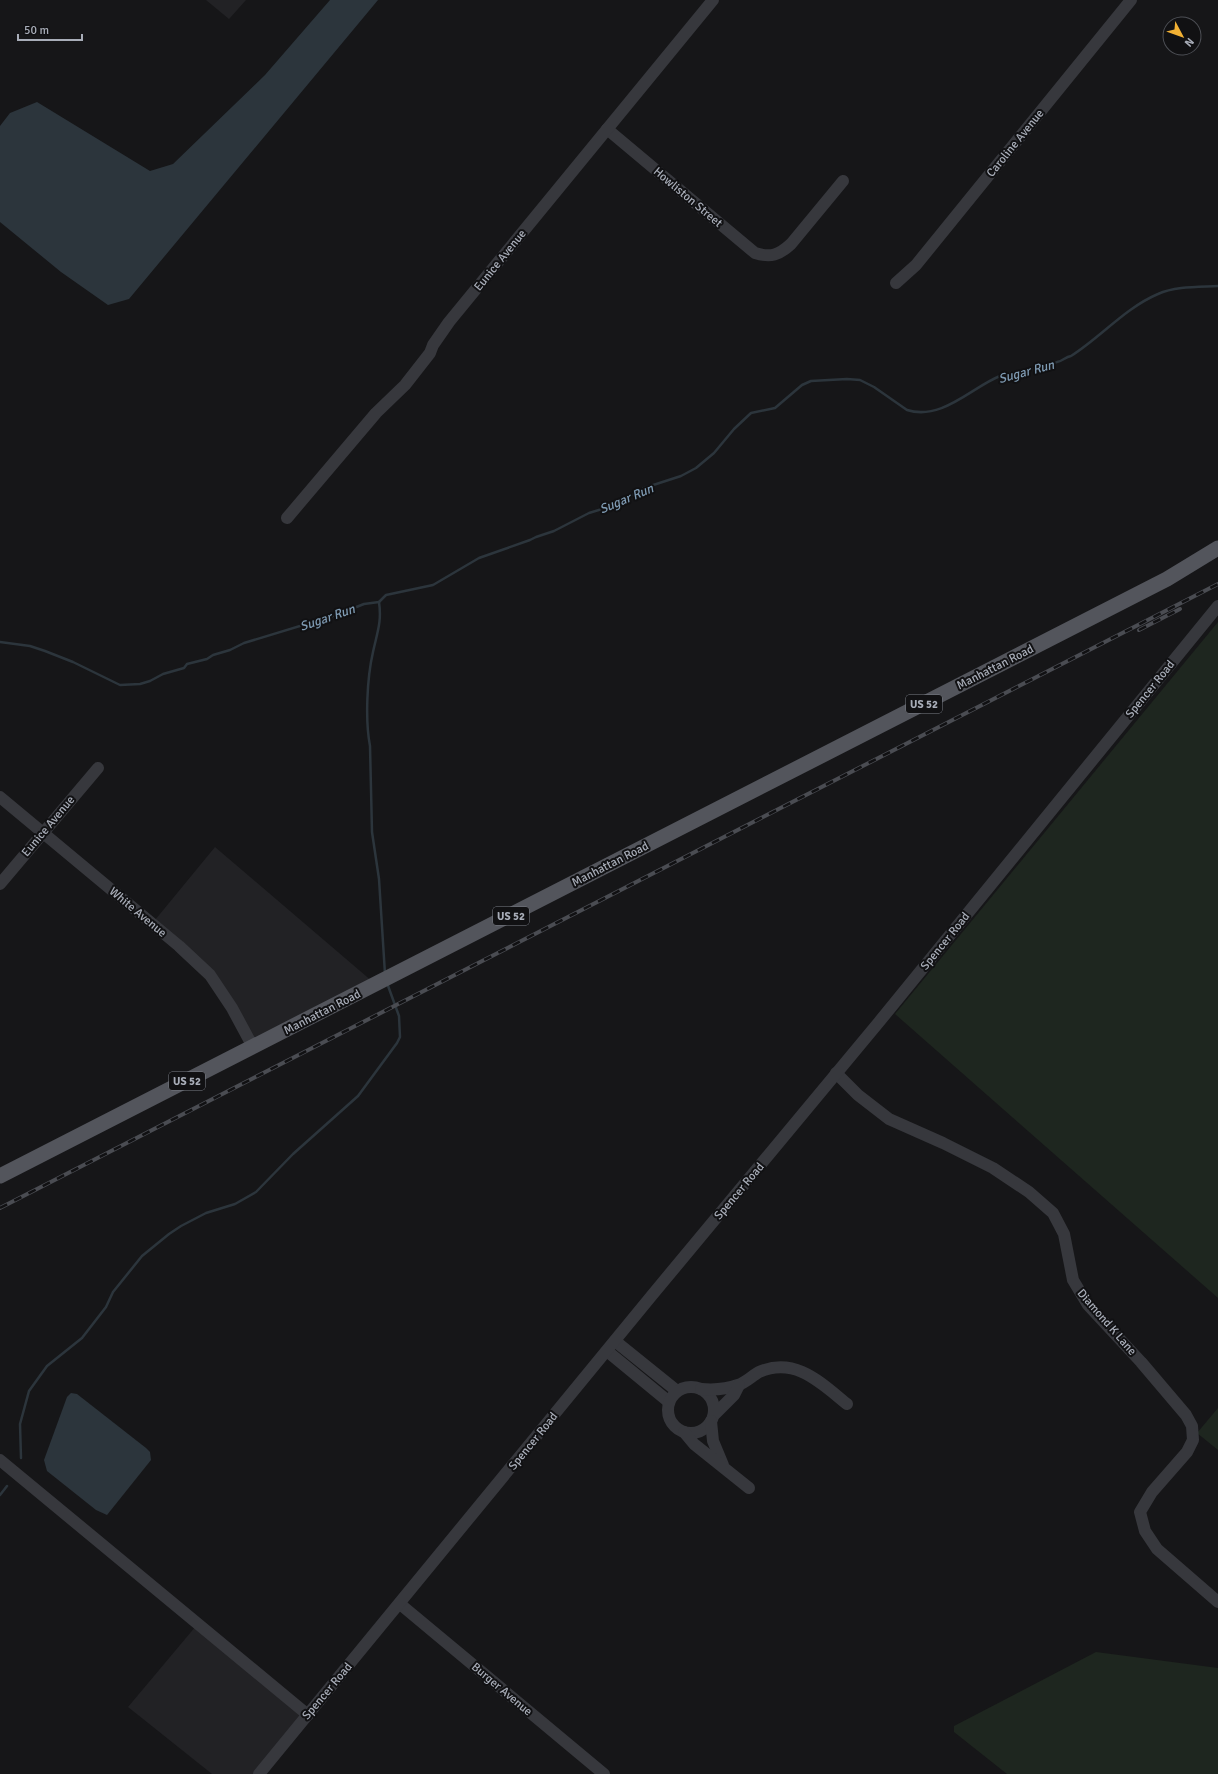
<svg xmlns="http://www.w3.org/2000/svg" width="1218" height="1774" viewBox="0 0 1218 1774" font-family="Signika,sans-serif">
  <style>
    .built { fill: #222225 }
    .green { fill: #1e261f }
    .water { fill: #2c353c }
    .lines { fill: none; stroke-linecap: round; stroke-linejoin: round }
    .stream { stroke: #2c353c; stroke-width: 2.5 }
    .minor { stroke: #37383d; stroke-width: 12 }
    .major { stroke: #53555c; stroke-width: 15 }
    .rail-casing { stroke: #4a4c52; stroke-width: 4 }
    .rail { stroke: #111113; stroke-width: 2.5; stroke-dasharray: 8; stroke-linecap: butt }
    .labels { text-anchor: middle; stroke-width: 4; stroke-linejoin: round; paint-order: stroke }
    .shield { fill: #111113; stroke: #7b7e86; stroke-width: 1 }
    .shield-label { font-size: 11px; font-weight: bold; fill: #a8adb8 }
    .street-label { font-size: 12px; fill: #a8adb8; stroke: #111113 }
    .water-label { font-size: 13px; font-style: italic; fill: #7f9bb3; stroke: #111113 }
  </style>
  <rect width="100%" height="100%" fill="#161618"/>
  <g class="built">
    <path d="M 206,0 L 246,0 L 229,19 Z"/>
    <path d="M 215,847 L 373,982 L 254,1042 L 235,1007 L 155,920 Z"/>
    <path d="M 196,1626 L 306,1715 L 257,1774 L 212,1774 L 128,1707 Z"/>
  </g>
  <g class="green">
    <path d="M 1218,622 L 1218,1298 L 895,1014 Z"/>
    <path d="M 1218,1408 L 1218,1450 L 1197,1433 Z"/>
    <path d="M 1096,1652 L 1218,1668 L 1218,1774 L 1007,1774 L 954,1732 L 954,1726 Z"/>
  </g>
  <g class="water">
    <path d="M 330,0 L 378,0 L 129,299 L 108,305 L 61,272 L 0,222 L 0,126 L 10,113 L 37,102 L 150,171 L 173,164 L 265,75 Z"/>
    <path d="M 71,1393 L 77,1394 L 146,1448 L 150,1452 L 151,1460 L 107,1515 L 96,1510 L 47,1471 L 44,1460 L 67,1397 Z"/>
  </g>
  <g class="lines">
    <g class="stream">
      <path d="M 379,602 C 382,622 377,633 373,652 C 367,678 365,720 370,746 L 372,832 L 379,879 L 385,974"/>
      <path d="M 0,642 L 30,646 L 45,651 L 73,662 L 120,685 L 140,684 L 150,681 L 163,674 L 184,668 L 187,664 L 207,659 L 213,655 L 230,650 L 244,643 L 336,615 L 364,604 L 379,602 L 386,595 L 433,585 L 479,558 L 530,540 L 536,537 L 554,531 L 589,513 L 615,505 L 644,488 L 681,476 L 696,468 L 714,453 L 734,429 L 751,413 L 775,408 L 802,385 L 811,381 L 847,379 L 860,380 L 874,387 L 907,410 C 942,421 972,387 1000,376 C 1011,372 1025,371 1036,368 C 1043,366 1051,365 1057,362 C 1063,361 1065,357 1071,356 C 1101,337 1125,308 1158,294 C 1175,286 1199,287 1218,286"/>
      <path d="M 21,1458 L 20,1424 L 29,1391 L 47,1366 L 82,1338 L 106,1307 L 113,1292 L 142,1256 L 169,1234 L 181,1226 L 206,1213 L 235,1204 L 256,1192 L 293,1154 L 358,1096 L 397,1043 L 400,1037 L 399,1016 L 387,983"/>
      <path d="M 0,1495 L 7,1486"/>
    </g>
    <g class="minor">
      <path d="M 607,129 L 755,253 C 771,258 779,255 791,244 L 843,181"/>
      <path d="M 896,283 L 916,265 L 1131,0"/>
      <path d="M 287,518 L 376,413 L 405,385 L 430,353 L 433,345 L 449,322 L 713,0"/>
      <path d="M 0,797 L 179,946 L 210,975 L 232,1008 L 253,1047"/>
      <path d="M 0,884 L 98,768"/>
      <path d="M 836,1073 L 858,1095 L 889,1119 L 943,1143 L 993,1168 L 1029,1192 L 1053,1213 L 1064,1234 L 1073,1280 L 1088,1305 L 1141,1362 L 1186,1415 L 1192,1426 L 1193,1440 L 1187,1452 L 1152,1492 L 1140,1512 L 1145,1531 L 1157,1549 L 1218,1602"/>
      <path d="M 615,1341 L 677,1391"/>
      <path d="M 607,1351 L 669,1402"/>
      <circle cx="691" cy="1410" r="23"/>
      <path d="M 701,1389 C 713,1390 727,1389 738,1385 C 745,1383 752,1376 759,1372 C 795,1356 821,1383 847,1404"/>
      <path d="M 715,1414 L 734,1395 L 739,1385"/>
      <path d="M 711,1421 L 713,1441 L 723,1465"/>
      <path d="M 684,1432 L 694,1444 L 749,1488"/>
      <path d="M 0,1460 L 308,1715"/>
      <path d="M 400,1604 L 604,1774"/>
      <path d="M 259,1774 L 653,1294 L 879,1022 L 1218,606"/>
    </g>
    <path class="major" d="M 0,1176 L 1167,579 L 1218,548"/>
    <g class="rail-casing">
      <g id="rail">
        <path d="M 1139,630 L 1180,609"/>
        <path d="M 0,1208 L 1218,584"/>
      </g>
    </g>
    <use href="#rail" class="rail"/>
  </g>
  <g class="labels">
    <g class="shield">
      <rect x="906" y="695" width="36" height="18" rx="3"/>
      <rect x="493" y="907" width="36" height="18" rx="3"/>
      <rect x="169" y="1072" width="36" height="18" rx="3"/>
    </g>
    <g class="shield-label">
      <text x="924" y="708">US 52</text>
      <text x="511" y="920">US 52</text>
      <text x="187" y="1085">US 52</text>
    </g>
    <g class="street-label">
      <text transform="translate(1015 143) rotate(-51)" y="4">Caroline Avenue</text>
      <text transform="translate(688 197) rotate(40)" y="4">Howliston Street</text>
      <text transform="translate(500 260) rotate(-51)" y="4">Eunice Avenue</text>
      <text transform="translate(995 667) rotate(-27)" y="4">Manhattan Road</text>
      <text transform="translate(1150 689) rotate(-51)" y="4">Spencer Road</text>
      <text transform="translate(48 826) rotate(-50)" y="4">Eunice Avenue</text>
      <text transform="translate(610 864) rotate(-27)" y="4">Manhattan Road</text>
      <text transform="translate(138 912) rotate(40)" y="4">White Avenue</text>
      <text transform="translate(945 941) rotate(-51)" y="4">Spencer Road</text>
      <text transform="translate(322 1012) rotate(-27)" y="4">Manhattan Road</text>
      <text transform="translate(739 1191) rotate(-50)" y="4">Spencer Road</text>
      <text transform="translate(1107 1322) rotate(49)" y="4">Diamond K Lane</text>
      <text transform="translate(533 1441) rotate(-51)" y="4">Spencer Road</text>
      <text transform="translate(502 1689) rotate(40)" y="4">Burger Avenue</text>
      <text transform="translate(327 1691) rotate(-50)" y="4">Spencer Road</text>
    </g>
    <g class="water-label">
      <text transform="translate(1026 371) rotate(-15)" y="5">Sugar Run</text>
      <text transform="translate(626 498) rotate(-23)" y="5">Sugar Run</text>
      <text transform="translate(327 617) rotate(-19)" y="5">Sugar Run</text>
    </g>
  </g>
  <g transform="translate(1182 36) rotate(131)"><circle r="19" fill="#111113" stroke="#4d4f55"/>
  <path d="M0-3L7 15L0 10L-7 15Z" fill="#f2b134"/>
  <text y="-6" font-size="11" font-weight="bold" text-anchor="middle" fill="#a8adb8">N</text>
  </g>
  <path d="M18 34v6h64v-6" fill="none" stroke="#a8adb8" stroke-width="2"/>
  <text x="24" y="34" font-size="12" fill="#a8adb8" stroke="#111113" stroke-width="3" paint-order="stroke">50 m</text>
</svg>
